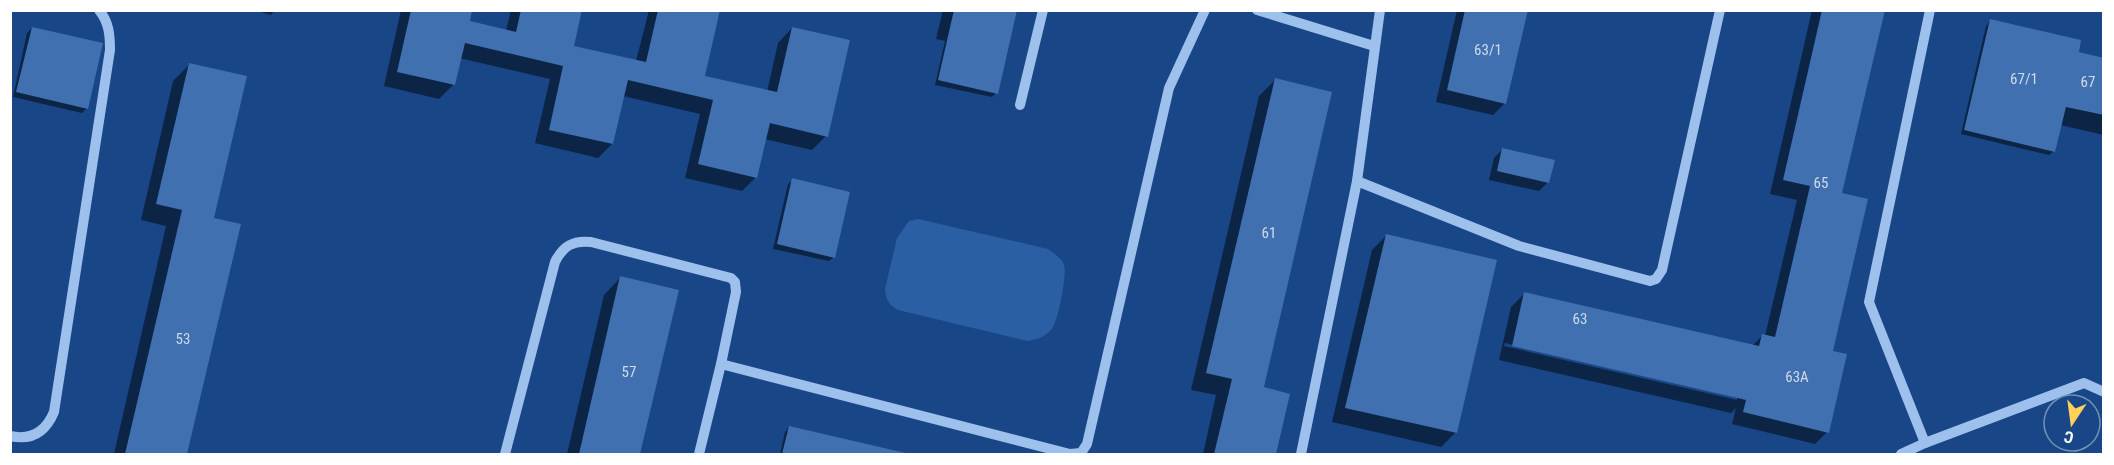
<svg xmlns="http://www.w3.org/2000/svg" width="2114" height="465" viewBox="0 0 2114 465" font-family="'Roboto Condensed',sans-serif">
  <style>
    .green { fill: #2a5fa4 }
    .shadow { fill: #0007; fill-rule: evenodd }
    .building { fill: #4070af }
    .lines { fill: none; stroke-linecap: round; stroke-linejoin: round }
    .minor { stroke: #9dc0ed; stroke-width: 10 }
    .labels { text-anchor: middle; stroke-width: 6; stroke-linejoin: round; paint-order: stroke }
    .number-label { font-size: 15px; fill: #cfdbeb }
  </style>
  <rect width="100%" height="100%" fill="#184686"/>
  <path class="green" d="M 918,219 L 1048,249 C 1053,253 1062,258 1064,265 C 1067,274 1059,316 1054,325 C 1049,336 1038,339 1027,341 L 898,310 C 889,305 886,300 885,289 L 897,238 L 909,221 Z"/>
  <g class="shadow">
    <path d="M 253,10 L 275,10 L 271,15 Z"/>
    <path d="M 401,10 L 471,10 L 468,23 L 506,31 L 511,10 L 581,10 L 572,47 L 636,61 L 649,10 L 714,10 L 703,77 L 767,92 L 778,43 L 792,28 L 826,136 L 812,150 L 764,139 L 756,177 L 742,191 L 685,178 L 700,114 L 623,96 L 612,144 L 598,158 L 535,143 L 550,79 L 459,58 L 453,85 L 439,99 L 384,86 Z"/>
    <path d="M 943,10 L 1015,10 L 996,93 L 992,97 L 935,85 L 945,41 L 936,39 Z"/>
    <path d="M 1457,10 L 1526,10 L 1505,103 L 1493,115 L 1436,102 Z"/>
    <path d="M 1812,10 L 1883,10 L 1840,195 L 1827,432 L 1815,444 L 1732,424 L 1736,408 L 1731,413 L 1499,360 L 1511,307 L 1525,293 L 1752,346 L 1762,336 L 1765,336 L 1797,200 L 1770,194 ZM 1505,343 L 1737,396 L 1737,400 L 1504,346 Z"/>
    <path d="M 1990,21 L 2075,58 L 2104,59 L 2104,135 L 2060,125 L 2054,151 L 2049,155 L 1961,134 L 1986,26 Z"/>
    <path d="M 32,28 L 87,108 L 82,113 L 13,97 L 27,33 Z"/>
    <path d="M 189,65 L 213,219 L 239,225 L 186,454 L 114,454 L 166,226 L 141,220 L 173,81 Z"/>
    <path d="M 1275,80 L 1262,388 L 1289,395 L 1275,454 L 1203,454 L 1216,395 L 1191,390 L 1259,96 Z"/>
    <path d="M 1503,149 L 1548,182 L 1539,191 L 1489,180 L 1494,158 Z"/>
    <path d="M 793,180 L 834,257 L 829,261 L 773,249 L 788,184 Z"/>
    <path d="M 1386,236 L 1455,433 L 1441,447 L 1332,422 L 1372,250 Z"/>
    <path d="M 620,278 L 677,291 L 639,454 L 567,454 L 604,295 Z"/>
    <path d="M 789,427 L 907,454 L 780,454 L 785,432 Z"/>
  </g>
  <g class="building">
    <path d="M 411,10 L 472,10 L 470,21 L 516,32 L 521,10 L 582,10 L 574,46 L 646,62 L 658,10 L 720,10 L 705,76 L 777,92 L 792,27 L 850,40 L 828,137 L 770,123 L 757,178 L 698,164 L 713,100 L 628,80 L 613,144 L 549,130 L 563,66 L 465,43 L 455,85 L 397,72 Z"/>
    <path d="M 954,10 L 1017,10 L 998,94 L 938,80 Z"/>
    <path d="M 1465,10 L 1528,10 L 1506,104 L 1447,90 Z"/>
    <path d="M 1822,10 L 1885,10 L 1842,193 L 1868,199 L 1833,351 L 1847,354 L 1829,433 L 1743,412 L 1746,400 L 1512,346 L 1524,292 L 1759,346 L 1762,334 L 1775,337 L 1810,186 L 1783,180 Z"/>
    <path d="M 1990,19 L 2081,40 L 2079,52 L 2104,58 L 2104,115 L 2066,107 L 2055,152 L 1964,130 Z"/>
    <path d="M 32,27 L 103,43 L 88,109 L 16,92 Z"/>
    <path d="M 189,63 L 247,76 L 214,218 L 241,224 L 187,454 L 125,454 L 182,210 L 156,204 Z"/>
    <path d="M 1275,78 L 1332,92 L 1264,387 L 1290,394 L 1276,454 L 1214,454 L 1232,379 L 1206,373 Z"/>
    <path d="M 1502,148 L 1555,160 L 1549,183 L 1497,171 Z"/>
    <path d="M 792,178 L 850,192 L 835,258 L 777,244 Z"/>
    <path d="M 1386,234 L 1497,260 L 1457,433 L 1345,408 Z"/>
    <path d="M 620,276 L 679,290 L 640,454 L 579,454 Z"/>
    <path d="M 789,426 L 910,454 L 782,454 Z"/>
  </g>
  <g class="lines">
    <g class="minor">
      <path d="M 1257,10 L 1374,46"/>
      <path d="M 1380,10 L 1357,181 L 1519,246 L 1650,281 L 1656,279 L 1662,270 L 1720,10"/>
      <path d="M 1020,105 L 1043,10"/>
      <path d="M 10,436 C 32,441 46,431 54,412 L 110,50 C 110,35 109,22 99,10"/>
      <path d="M 1925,443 L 1869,302 L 1930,10"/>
      <path d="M 505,454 L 555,262 C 563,246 573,240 591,242 L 731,278 L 735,282 L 736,292 L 721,364 L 1070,454 L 1081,453 L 1087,444 L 1169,88 L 1205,10"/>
      <path d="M 699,454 L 721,364"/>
      <path d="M 1301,454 L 1357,181"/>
      <path d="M 1901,454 L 1925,443 L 2084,383 L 2104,392"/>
    </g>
  </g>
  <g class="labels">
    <g class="number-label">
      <text x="1488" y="55">63/1</text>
      <text x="2024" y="84">67/1</text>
      <text x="2088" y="87">67</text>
      <text x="1821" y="188">65</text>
      <text x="1269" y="238">61</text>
      <text x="1580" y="324">63</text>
      <text x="183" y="344">53</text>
      <text x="629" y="377">57</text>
      <text x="1797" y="382">63А</text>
    </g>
  </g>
  <rect width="2114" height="465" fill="none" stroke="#ffffff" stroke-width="24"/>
  <g transform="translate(2072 423) rotate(193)"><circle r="28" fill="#184686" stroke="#7490b6" stroke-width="1.5"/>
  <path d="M0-4.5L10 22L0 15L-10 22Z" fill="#ffd159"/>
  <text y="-9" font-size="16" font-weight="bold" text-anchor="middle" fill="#ffffff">С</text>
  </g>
</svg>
